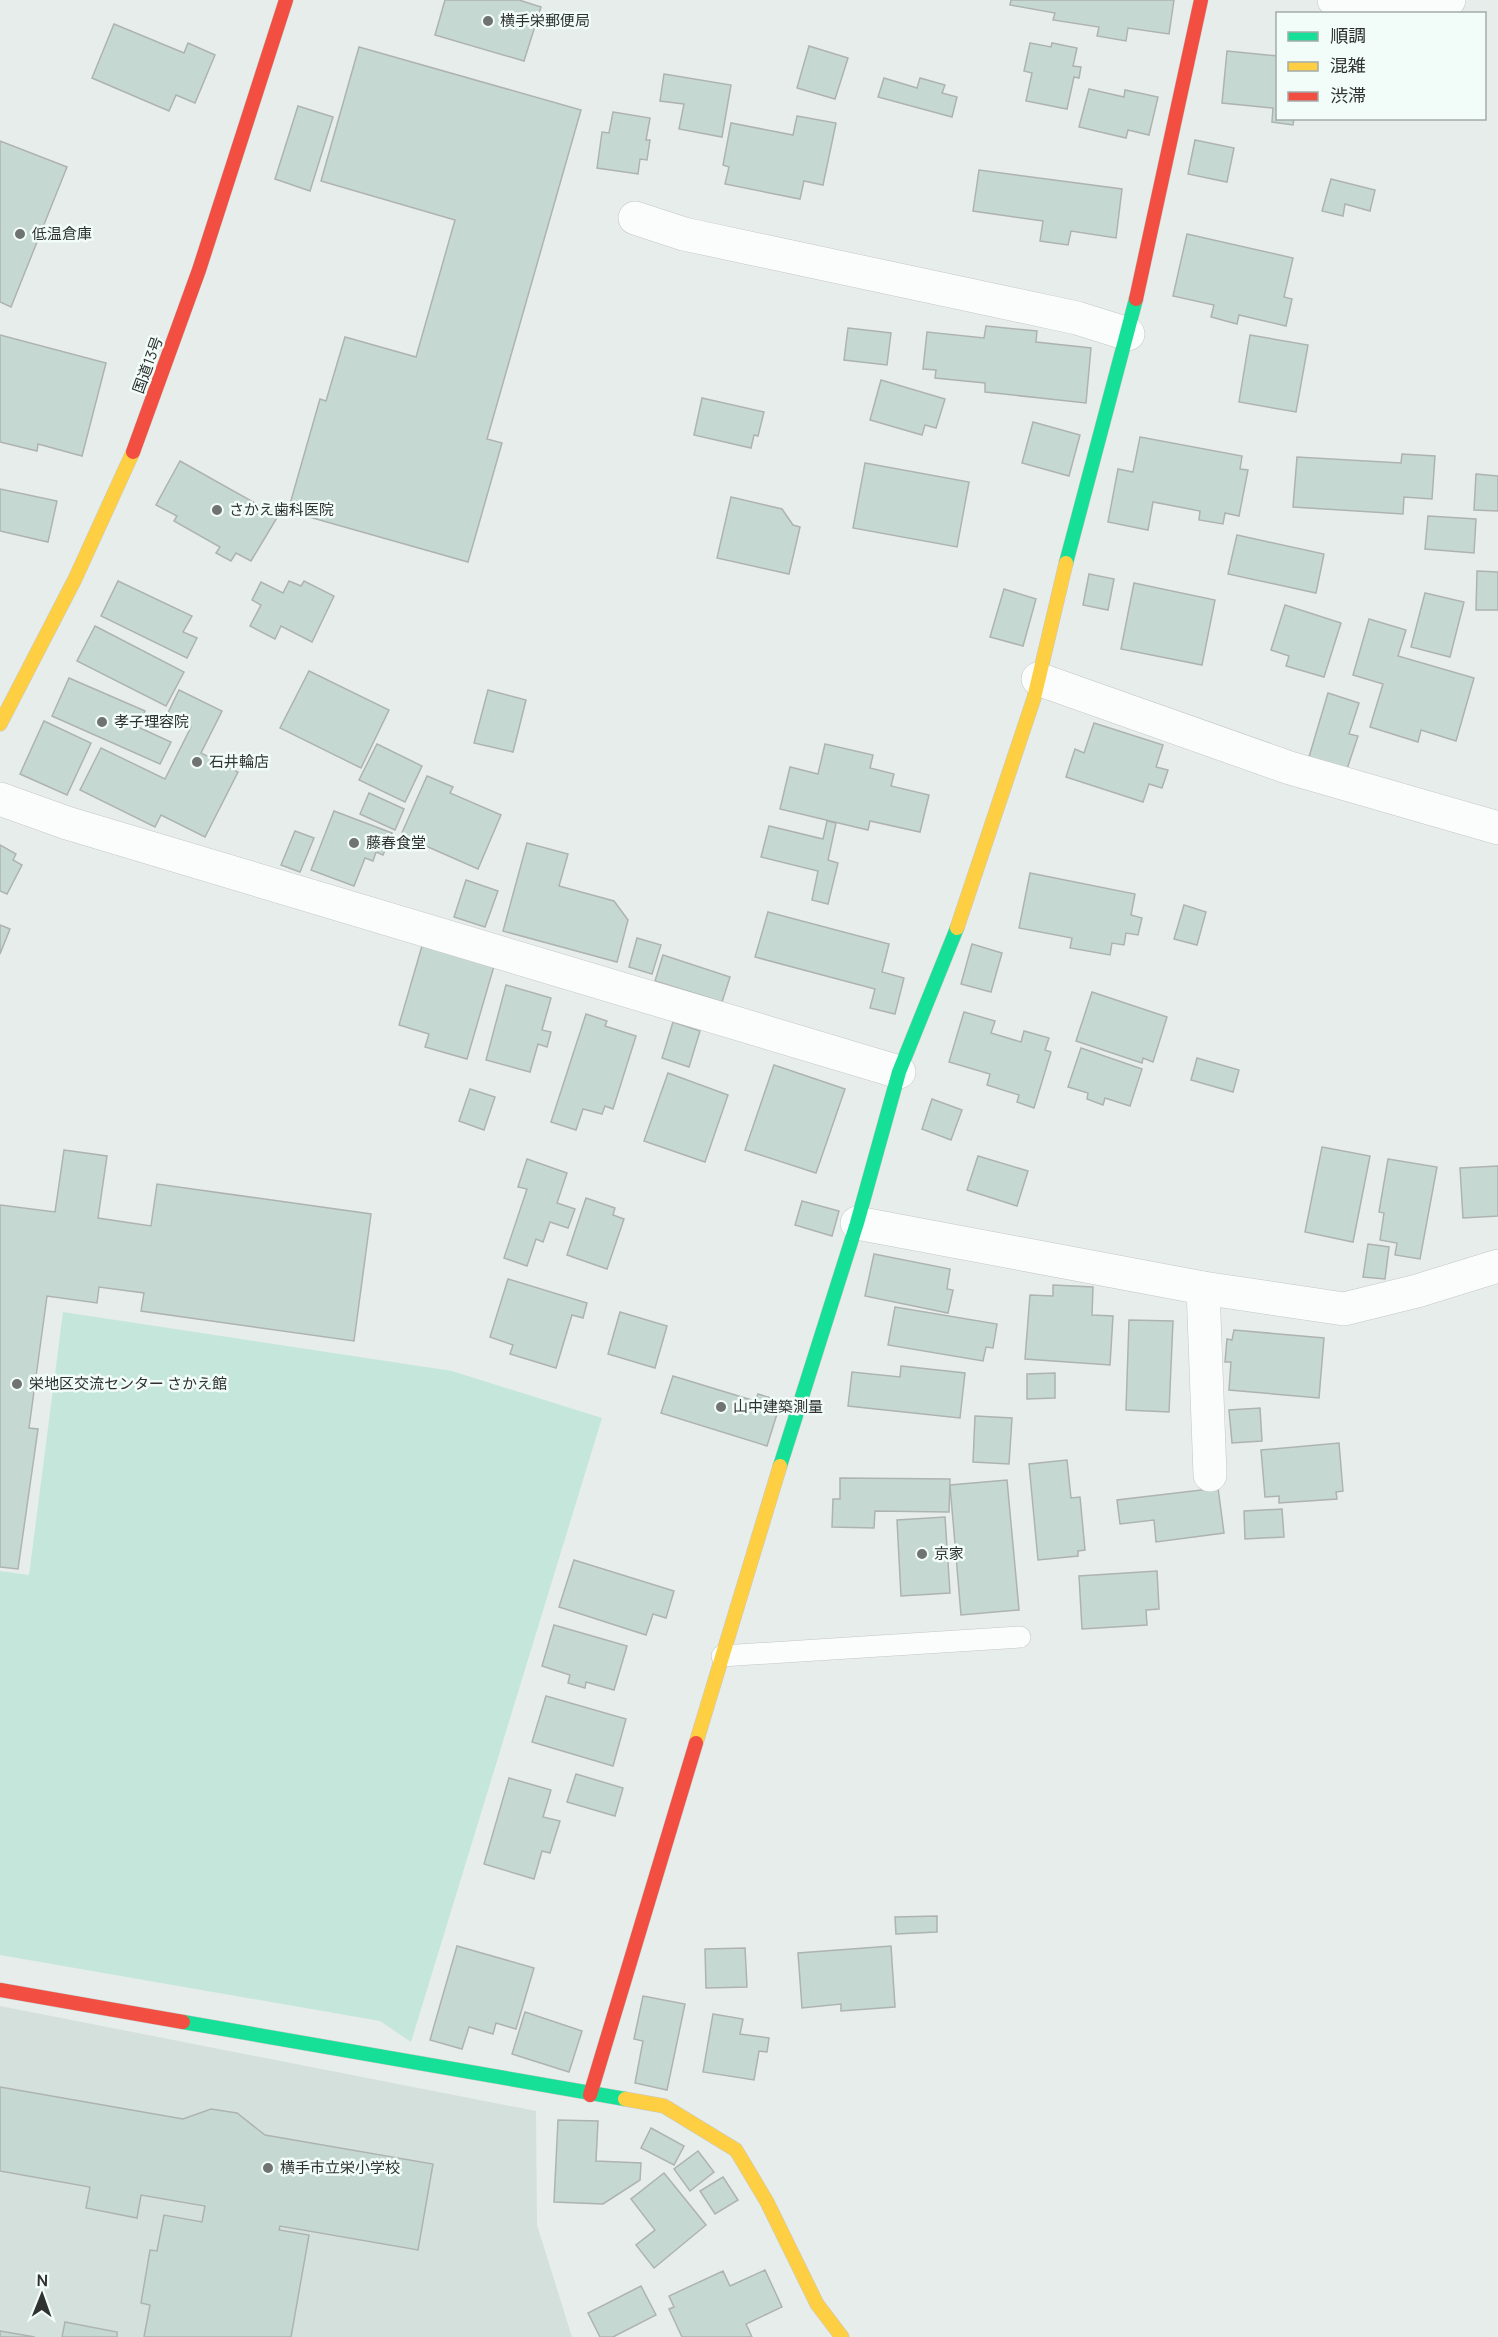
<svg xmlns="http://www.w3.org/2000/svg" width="1498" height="2337" viewBox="0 0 1498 2337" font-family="Manrope,'Noto Sans JP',sans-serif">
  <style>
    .built { fill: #d4e0dc }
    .green { fill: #c5e7db }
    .building { fill: #c5d9d2; stroke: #aeb3b1; stroke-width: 1.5 }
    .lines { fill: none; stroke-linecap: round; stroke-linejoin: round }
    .lane-casing { stroke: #c4c8c6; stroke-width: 22 }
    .street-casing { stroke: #c4c8c6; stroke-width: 34 }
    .fast-casing { stroke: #c4c8c6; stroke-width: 15 }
    .slow-casing { stroke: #c4c8c6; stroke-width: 15 }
    .jam-casing { stroke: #c4c8c6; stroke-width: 15 }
    .lane { stroke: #fbfcfc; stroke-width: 21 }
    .street { stroke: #fbfcfc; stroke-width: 33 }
    .fast { stroke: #16e098; stroke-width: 14 }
    .slow { stroke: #ffcf43; stroke-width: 14 }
    .jam { stroke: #f24e42; stroke-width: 14 }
    .poi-dot { fill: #6f7372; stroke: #f2fcf9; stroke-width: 2 }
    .labels { text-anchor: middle; stroke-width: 5; stroke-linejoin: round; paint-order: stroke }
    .poi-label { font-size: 15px; fill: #2f3231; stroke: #f2fcf9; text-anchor: start }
    .street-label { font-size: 15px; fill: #2f3231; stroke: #f2fcf9 }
  </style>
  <rect width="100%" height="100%" fill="#e7edea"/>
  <path class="built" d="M 0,2006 L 536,2111 L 537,2225 L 572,2337 L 0,2337 Z"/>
  <path class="green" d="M 63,1312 L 452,1371 L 602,1418 L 411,2042 L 380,2021 L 0,1955 L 0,1571 L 29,1575 Z"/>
  <g class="building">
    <path d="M 445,0 L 519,0 L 541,7 L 524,61 L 435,35 Z"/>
    <path d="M 1011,0 L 1174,0 L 1169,34 L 1128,28 L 1126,41 L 1097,36 L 1099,27 L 1053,20 L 1055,13 L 1010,5 Z"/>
    <path d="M 114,24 L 184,53 L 188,43 L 215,55 L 195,103 L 176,95 L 169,111 L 92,78 Z"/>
    <path d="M 1030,43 L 1051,47 L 1052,43 L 1077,48 L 1073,66 L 1081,67 L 1079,78 L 1074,77 L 1067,109 L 1026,101 L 1032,73 L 1024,71 Z"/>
    <path d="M 809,46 L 848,58 L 835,99 L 797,88 Z"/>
    <path d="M 359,47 L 581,110 L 487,439 L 502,443 L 468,562 L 288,511 L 320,399 L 326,401 L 345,337 L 416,357 L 455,220 L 321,181 Z"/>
    <path d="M 1227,51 L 1278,56 L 1278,118 L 1294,118 L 1293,125 L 1272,122 L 1273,108 L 1222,103 Z"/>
    <path d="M 664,74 L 731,85 L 722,137 L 679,129 L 684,104 L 660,101 Z"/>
    <path d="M 884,78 L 917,88 L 920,78 L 945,85 L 942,93 L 957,97 L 952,117 L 878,97 Z"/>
    <path d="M 1089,89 L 1124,97 L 1125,90 L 1158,97 L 1149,135 L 1128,130 L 1126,138 L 1079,127 Z"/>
    <path d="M 298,106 L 333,117 L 310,191 L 275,179 Z"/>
    <path d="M 613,112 L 650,118 L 646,140 L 650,140 L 647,160 L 640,159 L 638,174 L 597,168 L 602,132 L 609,133 Z"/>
    <path d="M 797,116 L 836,123 L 823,185 L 804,181 L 800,199 L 725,184 L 729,167 L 723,165 L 731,123 L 793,135 Z"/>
    <path d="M 1195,140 L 1234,148 L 1227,182 L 1188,174 Z"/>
    <path d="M 0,141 L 67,167 L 11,307 L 0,302 Z"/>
    <path d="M 979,170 L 1122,189 L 1116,238 L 1071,231 L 1068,245 L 1040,241 L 1043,221 L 973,211 Z"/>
    <path d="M 1331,179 L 1375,190 L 1370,211 L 1345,204 L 1343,216 L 1322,211 Z"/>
    <path d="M 1187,234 L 1293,258 L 1284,297 L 1292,299 L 1286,326 L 1239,315 L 1237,324 L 1211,317 L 1214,305 L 1173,296 Z"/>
    <path d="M 986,326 L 1037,331 L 1036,342 L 1091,348 L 1086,403 L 985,392 L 985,383 L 935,378 L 936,370 L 923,369 L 927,332 L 984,338 Z"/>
    <path d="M 848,328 L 891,333 L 887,365 L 844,360 Z"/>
    <path d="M 0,335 L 106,363 L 82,456 L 38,444 L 37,451 L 0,442 Z"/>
    <path d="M 1250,335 L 1308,345 L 1296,412 L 1239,402 Z"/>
    <path d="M 881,380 L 945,399 L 936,428 L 925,425 L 922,435 L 870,420 Z"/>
    <path d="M 702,398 L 764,412 L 758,436 L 754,435 L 751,448 L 694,435 Z"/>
    <path d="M 1033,422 L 1080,435 L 1069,476 L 1022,463 Z"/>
    <path d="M 1140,437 L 1242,456 L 1240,469 L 1248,470 L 1239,516 L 1225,513 L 1223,524 L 1199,520 L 1200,511 L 1153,502 L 1148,530 L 1108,522 L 1118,469 L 1133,472 Z"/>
    <path d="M 1402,454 L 1435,456 L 1432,499 L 1404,497 L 1403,514 L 1293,507 L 1297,457 L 1401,463 Z"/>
    <path d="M 180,461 L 278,516 L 251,561 L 236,553 L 231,561 L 216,553 L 220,547 L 174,521 L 177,516 L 156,505 Z"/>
    <path d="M 865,463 L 969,482 L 957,547 L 853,528 Z"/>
    <path d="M 1476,474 L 1498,476 L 1498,511 L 1474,510 Z"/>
    <path d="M 0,489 L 57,501 L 48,542 L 0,531 Z"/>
    <path d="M 731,497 L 782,509 L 793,525 L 800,527 L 789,574 L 717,558 Z"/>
    <path d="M 1428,516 L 1476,519 L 1474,553 L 1425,549 Z"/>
    <path d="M 1237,535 L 1324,554 L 1316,593 L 1228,574 Z"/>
    <path d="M 1477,571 L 1498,572 L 1498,610 L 1476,610 Z"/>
    <path d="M 1089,574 L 1114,579 L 1108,610 L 1083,605 Z"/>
    <path d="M 118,581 L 192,616 L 183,632 L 197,638 L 187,658 L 101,616 Z"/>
    <path d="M 289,581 L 301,586 L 304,581 L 334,596 L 312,642 L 281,626 L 275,639 L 250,626 L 261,605 L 252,600 L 261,582 L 283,593 Z"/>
    <path d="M 1134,583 L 1215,600 L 1202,665 L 1121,649 Z"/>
    <path d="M 1004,589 L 1036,599 L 1023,646 L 990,637 Z"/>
    <path d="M 1425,593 L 1464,602 L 1450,657 L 1411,647 Z"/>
    <path d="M 1285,605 L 1341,623 L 1324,677 L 1286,666 L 1289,656 L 1271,650 Z"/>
    <path d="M 1369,619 L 1406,630 L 1398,656 L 1474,678 L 1456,741 L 1421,730 L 1418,742 L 1370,727 L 1383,684 L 1353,675 Z"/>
    <path d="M 95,626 L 184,672 L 166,706 L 77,661 Z"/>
    <path d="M 309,671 L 389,710 L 361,768 L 280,728 Z"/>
    <path d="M 69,678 L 145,711 L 138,727 L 171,742 L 160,764 L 52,716 Z"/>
    <path d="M 179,690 L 222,711 L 201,753 L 238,772 L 205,837 L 161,815 L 155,827 L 80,790 L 101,748 L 165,779 L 191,727 L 167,715 Z"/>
    <path d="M 488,690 L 526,700 L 513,752 L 474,743 Z"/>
    <path d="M 1328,693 L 1359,703 L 1349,734 L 1358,736 L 1347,769 L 1309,757 Z"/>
    <path d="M 44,721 L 91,743 L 67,795 L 20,774 Z"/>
    <path d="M 1094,723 L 1163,745 L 1156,767 L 1168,770 L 1162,788 L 1149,784 L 1143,802 L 1066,777 L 1075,749 L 1084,753 Z"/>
    <path d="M 377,744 L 422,766 L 405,802 L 359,780 Z"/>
    <path d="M 825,744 L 873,755 L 870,768 L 894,774 L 891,786 L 929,795 L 920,832 L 870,821 L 868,830 L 780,809 L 790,767 L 818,774 Z"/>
    <path d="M 427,776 L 453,787 L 450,793 L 501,815 L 478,869 L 401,835 Z"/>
    <path d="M 369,793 L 404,809 L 395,830 L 360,814 Z"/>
    <path d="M 334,811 L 392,833 L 383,855 L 376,852 L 373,861 L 365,858 L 354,886 L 311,870 Z"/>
    <path d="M 827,821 L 836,823 L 828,860 L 838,863 L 828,904 L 812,900 L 818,871 L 761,857 L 769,826 L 823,839 Z"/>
    <path d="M 295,831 L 314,838 L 300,872 L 281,865 Z"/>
    <path d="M 527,843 L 568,854 L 559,886 L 614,901 L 628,920 L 617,962 L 503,931 Z"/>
    <path d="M 0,845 L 16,854 L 13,860 L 22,865 L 7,894 L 0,891 Z"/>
    <path d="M 1030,873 L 1135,894 L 1131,915 L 1142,918 L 1138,935 L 1126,933 L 1124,945 L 1112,943 L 1110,955 L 1070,948 L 1072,938 L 1019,928 Z"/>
    <path d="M 466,880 L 498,891 L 485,927 L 454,917 Z"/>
    <path d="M 1184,905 L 1206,912 L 1197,945 L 1174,939 Z"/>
    <path d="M 768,912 L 889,944 L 882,972 L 904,978 L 895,1014 L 870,1008 L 875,989 L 755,957 Z"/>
    <path d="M 0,925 L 10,929 L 0,954 Z"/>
    <path d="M 637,938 L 661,945 L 652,974 L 629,967 Z"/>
    <path d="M 972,944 L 1002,953 L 991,992 L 961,984 Z"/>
    <path d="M 422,946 L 494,966 L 467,1059 L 425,1047 L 429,1034 L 399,1025 Z"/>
    <path d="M 663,955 L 730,977 L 722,1002 L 655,981 Z"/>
    <path d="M 506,985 L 551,998 L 542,1030 L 551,1032 L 547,1047 L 538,1044 L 530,1072 L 486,1060 Z"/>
    <path d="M 1092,992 L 1167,1017 L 1153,1062 L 1143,1058 L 1142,1063 L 1076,1041 Z"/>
    <path d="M 964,1012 L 995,1021 L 991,1033 L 1021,1042 L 1024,1031 L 1049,1038 L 1045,1050 L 1051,1052 L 1034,1108 L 1017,1102 L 1019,1095 L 987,1085 L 990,1074 L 949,1062 Z"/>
    <path d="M 586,1014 L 607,1021 L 605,1026 L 636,1036 L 613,1109 L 605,1106 L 602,1114 L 583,1109 L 576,1130 L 551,1122 Z"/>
    <path d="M 673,1022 L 700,1031 L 689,1067 L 662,1058 Z"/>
    <path d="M 1081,1048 L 1142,1069 L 1130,1106 L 1105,1098 L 1103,1105 L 1087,1099 L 1088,1093 L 1068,1087 Z"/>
    <path d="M 1197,1058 L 1239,1070 L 1233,1092 L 1191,1080 Z"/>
    <path d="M 774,1065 L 845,1089 L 816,1173 L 745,1150 Z"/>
    <path d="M 668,1073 L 728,1095 L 705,1162 L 644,1141 Z"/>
    <path d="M 470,1089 L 495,1097 L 484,1130 L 459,1121 Z"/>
    <path d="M 932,1099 L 962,1110 L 951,1140 L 922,1129 Z"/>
    <path d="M 1322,1147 L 1370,1156 L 1353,1242 L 1305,1232 Z"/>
    <path d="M 64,1150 L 107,1156 L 98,1218 L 151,1226 L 157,1184 L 371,1214 L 354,1341 L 141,1311 L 144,1293 L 99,1287 L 97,1303 L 47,1296 L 29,1428 L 38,1429 L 18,1569 L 0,1567 L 0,1205 L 55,1212 Z"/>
    <path d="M 978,1156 L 1028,1171 L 1017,1206 L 967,1190 Z"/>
    <path d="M 527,1159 L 567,1173 L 557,1203 L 575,1209 L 568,1228 L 550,1222 L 543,1242 L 536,1239 L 527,1266 L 504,1258 L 527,1189 L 518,1187 Z"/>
    <path d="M 1388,1159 L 1437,1167 L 1420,1259 L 1395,1255 L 1397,1243 L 1380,1240 L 1384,1213 L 1379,1212 Z"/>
    <path d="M 1498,1166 L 1498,1216 L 1463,1218 L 1460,1168 Z"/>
    <path d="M 586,1198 L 615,1208 L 613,1215 L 624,1219 L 607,1269 L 567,1255 Z"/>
    <path d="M 802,1201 L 839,1211 L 832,1236 L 795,1225 Z"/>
    <path d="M 1368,1244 L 1389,1247 L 1385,1279 L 1363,1277 Z"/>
    <path d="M 874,1254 L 950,1269 L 947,1289 L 953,1290 L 948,1313 L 865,1296 Z"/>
    <path d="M 508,1279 L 587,1303 L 583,1318 L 572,1315 L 556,1368 L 510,1354 L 513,1345 L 490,1337 Z"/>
    <path d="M 1053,1285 L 1093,1287 L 1092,1315 L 1113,1316 L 1110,1365 L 1025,1359 L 1030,1295 L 1053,1296 Z"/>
    <path d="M 895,1307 L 997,1324 L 993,1348 L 986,1347 L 983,1361 L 888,1345 Z"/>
    <path d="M 620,1312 L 667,1326 L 655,1368 L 608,1354 Z"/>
    <path d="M 1129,1320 L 1173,1321 L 1169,1412 L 1126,1410 Z"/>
    <path d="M 1234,1330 L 1324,1338 L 1319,1398 L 1229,1390 L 1231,1362 L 1225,1362 L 1227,1339 L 1232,1340 Z"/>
    <path d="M 901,1366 L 965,1373 L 960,1418 L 848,1406 L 852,1372 L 900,1377 Z"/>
    <path d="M 1055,1373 L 1055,1398 L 1027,1399 L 1027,1374 Z"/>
    <path d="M 673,1376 L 755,1401 L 758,1394 L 781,1401 L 767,1446 L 661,1413 Z"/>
    <path d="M 1260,1408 L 1262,1441 L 1232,1443 L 1229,1410 Z"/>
    <path d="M 975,1416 L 1012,1418 L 1009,1464 L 973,1462 Z"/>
    <path d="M 1339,1443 L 1343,1491 L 1336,1492 L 1337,1499 L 1279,1503 L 1279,1496 L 1265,1497 L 1261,1450 Z"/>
    <path d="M 1067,1460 L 1071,1498 L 1080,1497 L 1085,1550 L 1078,1551 L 1078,1556 L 1038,1560 L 1029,1464 Z"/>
    <path d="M 840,1478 L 950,1479 L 949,1512 L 875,1511 L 874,1528 L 832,1527 L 833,1499 L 840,1499 Z"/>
    <path d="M 1007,1480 L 1019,1610 L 961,1615 L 950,1485 Z"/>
    <path d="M 1218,1488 L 1224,1533 L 1156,1542 L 1154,1520 L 1120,1524 L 1117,1500 Z"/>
    <path d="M 1282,1509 L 1284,1537 L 1245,1539 L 1244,1511 Z"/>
    <path d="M 945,1517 L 950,1593 L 901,1596 L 897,1520 Z"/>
    <path d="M 574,1560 L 674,1591 L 666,1618 L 653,1614 L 646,1635 L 559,1607 Z"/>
    <path d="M 1157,1571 L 1159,1609 L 1146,1610 L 1147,1625 L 1082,1629 L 1079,1576 Z"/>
    <path d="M 554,1625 L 627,1646 L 614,1690 L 586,1682 L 585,1688 L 568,1683 L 570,1675 L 542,1666 Z"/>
    <path d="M 546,1696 L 626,1719 L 613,1766 L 532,1742 Z"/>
    <path d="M 576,1774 L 623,1788 L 615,1816 L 567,1802 Z"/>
    <path d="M 509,1778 L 551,1790 L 543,1817 L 560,1821 L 550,1853 L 542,1851 L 534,1879 L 484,1864 Z"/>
    <path d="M 937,1916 L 937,1932 L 896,1934 L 895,1917 Z"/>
    <path d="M 457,1946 L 534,1968 L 516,2029 L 496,2023 L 493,2034 L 469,2027 L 462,2049 L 430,2040 Z"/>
    <path d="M 891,1946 L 895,2007 L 841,2011 L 841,2004 L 802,2008 L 798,1953 Z"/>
    <path d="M 745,1948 L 747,1987 L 706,1988 L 705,1949 Z"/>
    <path d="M 643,1996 L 685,2004 L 667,2090 L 635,2083 L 643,2041 L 634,2039 Z"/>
    <path d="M 525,2012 L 582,2031 L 569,2072 L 512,2054 Z"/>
    <path d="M 713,2014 L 743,2019 L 740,2034 L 769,2038 L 767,2052 L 759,2051 L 754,2080 L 703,2072 Z"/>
    <path d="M 0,2087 L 183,2119 L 211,2109 L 237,2113 L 265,2135 L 433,2164 L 418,2250 L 280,2226 L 279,2230 L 309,2235 L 291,2337 L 144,2337 L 150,2305 L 141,2303 L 150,2250 L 157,2251 L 164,2215 L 202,2222 L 205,2206 L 141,2195 L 137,2218 L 86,2208 L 90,2187 L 0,2171 Z"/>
    <path d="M 558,2120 L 598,2121 L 596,2161 L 641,2163 L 640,2180 L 603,2204 L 554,2202 Z"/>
    <path d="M 651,2128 L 684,2146 L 674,2165 L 641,2148 Z"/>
    <path d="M 698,2151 L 714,2172 L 690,2191 L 674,2169 Z"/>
    <path d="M 664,2173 L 706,2225 L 654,2268 L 636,2245 L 655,2230 L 631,2199 Z"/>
    <path d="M 723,2177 L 738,2200 L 715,2214 L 700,2191 Z"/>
    <path d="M 765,2270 L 782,2307 L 746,2324 L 752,2337 L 682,2337 L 669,2309 L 674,2307 L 669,2296 L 723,2271 L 730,2286 Z"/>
    <path d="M 641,2286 L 656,2315 L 613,2337 L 600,2337 L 588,2313 Z"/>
    <path d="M 65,2322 L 117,2332 L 117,2337 L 62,2337 Z"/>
    <path d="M 0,2331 L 35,2337 L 0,2337 Z"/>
  </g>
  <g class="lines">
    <g class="lane-casing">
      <path id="lane" d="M 722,1656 L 1020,1637"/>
    </g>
    <g class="street-casing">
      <g id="street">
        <path d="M 1334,0 L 1352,3 L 1449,0"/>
        <path d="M 635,218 L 684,234 L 1077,318 L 1128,334"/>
        <path d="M 1038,679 L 1290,768 L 1498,828"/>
        <path d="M 0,799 L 67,823 L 899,1072"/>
        <path d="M 857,1223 L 1203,1288 L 1344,1309 L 1417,1291 L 1498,1266"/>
        <path d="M 1203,1288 L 1210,1475"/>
      </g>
    </g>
    <g class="fast-casing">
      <g id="fast">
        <path d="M 1066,563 L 1136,299"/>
        <path d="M 780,1466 L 857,1223 L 899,1072 L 957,928"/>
        <path d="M 183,2022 L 625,2099"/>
      </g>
    </g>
    <g class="slow-casing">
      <g id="slow">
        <path d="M 0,724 L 75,579 L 133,452"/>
        <path d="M 957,928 L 1034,698 L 1066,563"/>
        <path d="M 696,1743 L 780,1466"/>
        <path d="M 625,2099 L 664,2106 L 736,2150 L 767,2202 L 817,2304 L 842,2337"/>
      </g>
    </g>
    <g class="jam-casing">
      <g id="jam">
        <path d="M 1136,299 L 1201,0"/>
        <path d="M 133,452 L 199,270 L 286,0"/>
        <path d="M 0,1990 L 183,2022"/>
        <path d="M 590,2095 L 696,1743"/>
      </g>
    </g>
    <use href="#lane" class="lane"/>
    <use href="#street" class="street"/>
    <use href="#fast" class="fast"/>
    <use href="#slow" class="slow"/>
    <use href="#jam" class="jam"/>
  </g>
  <g class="poi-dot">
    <circle cx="488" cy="21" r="6"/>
    <circle cx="20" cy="234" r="6"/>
    <circle cx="217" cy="510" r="6"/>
    <circle cx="102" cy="722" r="6"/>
    <circle cx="197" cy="762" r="6"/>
    <circle cx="354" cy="843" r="6"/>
    <circle cx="17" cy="1384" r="6"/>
    <circle cx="721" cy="1407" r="6"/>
    <circle cx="922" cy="1554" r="6"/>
    <circle cx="268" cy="2168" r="6"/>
  </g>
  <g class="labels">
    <g class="poi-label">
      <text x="500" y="26">横手栄郵便局</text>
      <text x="32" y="239">低温倉庫</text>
      <text x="229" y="515">さかえ歯科医院</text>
      <text x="114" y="727">孝子理容院</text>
      <text x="209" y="767">石井輪店</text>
      <text x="366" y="848">藤春食堂</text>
      <text x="29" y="1389">栄地区交流センター さかえ館</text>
      <text x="733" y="1412">山中建築測量</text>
      <text x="934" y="1559">京家</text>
      <text x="280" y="2173">横手市立栄小学校</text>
    </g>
    <g class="street-label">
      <text transform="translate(148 365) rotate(-70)" y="5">国道13号</text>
    </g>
  </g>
  <rect x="1276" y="12" width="210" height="108" fill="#f2fcf9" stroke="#a4aba9" stroke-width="1.5"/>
  <rect x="1288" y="32" width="30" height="9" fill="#16e098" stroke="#a4aba9" stroke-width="1.5"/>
  <text x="1330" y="42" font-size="18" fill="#2f3231">順調</text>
  <rect x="1288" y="62" width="30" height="9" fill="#ffcf43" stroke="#a4aba9" stroke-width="1.5"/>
  <text x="1330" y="72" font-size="18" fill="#2f3231">混雑</text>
  <rect x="1288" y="92" width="30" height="9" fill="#f24e42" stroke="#a4aba9" stroke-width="1.5"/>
  <text x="1330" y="102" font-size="18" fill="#2f3231">渋滞</text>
  <g transform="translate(42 2295) rotate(1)" stroke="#f2fcf9" stroke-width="4.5" paint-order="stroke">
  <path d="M0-4.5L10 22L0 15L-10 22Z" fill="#2f3231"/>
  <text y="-9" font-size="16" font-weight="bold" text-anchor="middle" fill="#2f3231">N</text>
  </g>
</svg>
